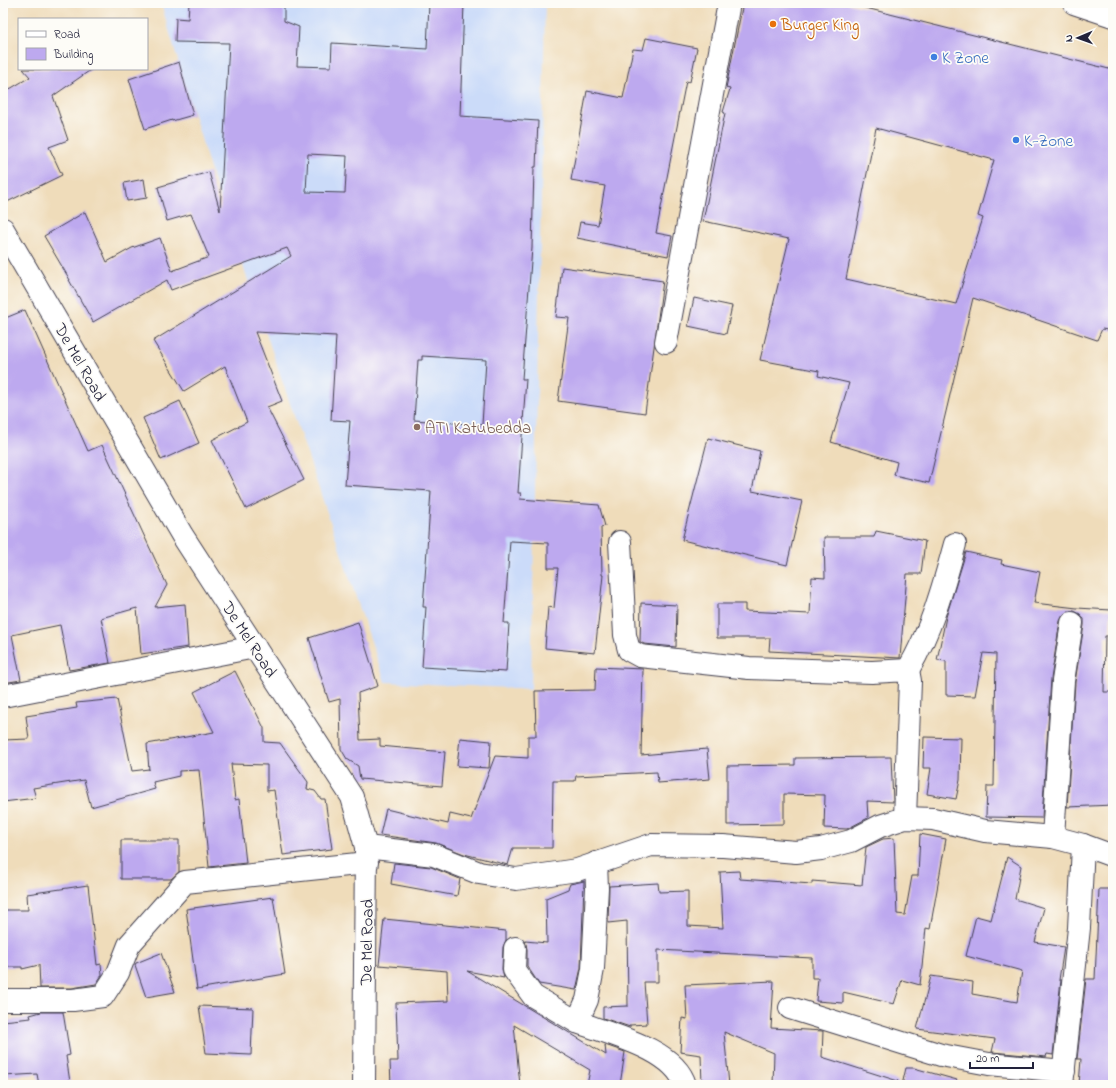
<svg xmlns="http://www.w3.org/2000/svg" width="1116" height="1088" viewBox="0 0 1116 1088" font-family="'Indie Flower',sans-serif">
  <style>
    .built { fill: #cbdbf9 }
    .building { fill: #bda9ef; fill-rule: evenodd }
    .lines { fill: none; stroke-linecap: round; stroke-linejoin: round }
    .minor-casing { stroke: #413e4e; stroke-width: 24 }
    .highway-casing { stroke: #413e4e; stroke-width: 24 }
    .minor { stroke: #fff; stroke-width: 22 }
    .highway { stroke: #fff; stroke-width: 22 }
    .food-dot { fill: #e8710a; stroke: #fdfcf7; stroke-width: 1.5 }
    .shop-dot { fill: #3f7fe0; stroke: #fdfcf7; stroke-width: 1.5 }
    .education-dot { fill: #8d6e63; stroke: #fdfcf7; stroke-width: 1.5 }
    .labels { text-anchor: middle; stroke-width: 3.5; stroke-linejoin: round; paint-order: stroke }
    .food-label { font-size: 17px; fill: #c56008; stroke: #fdfcf7; text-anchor: start }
    .shop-label { font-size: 17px; fill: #366cbe; stroke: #fdfcf7; text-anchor: start }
    .street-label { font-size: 17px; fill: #22223b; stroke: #fdfcf7 }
    .education-label { font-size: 17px; fill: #785e54; stroke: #fdfcf7; text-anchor: start }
  </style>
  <rect width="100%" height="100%" fill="#fdfcf7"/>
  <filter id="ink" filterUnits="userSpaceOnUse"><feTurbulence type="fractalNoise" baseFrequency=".025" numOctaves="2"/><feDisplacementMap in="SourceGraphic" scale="8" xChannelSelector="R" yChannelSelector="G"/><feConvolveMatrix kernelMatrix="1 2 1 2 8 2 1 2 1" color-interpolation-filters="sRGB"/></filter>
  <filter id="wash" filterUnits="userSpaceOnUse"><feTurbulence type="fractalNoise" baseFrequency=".012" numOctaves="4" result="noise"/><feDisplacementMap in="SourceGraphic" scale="16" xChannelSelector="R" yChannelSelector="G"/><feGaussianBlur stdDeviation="0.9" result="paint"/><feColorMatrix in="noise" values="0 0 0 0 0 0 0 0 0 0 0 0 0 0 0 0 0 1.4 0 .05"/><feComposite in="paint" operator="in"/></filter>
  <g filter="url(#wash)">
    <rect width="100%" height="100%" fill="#efdcba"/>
    <path class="built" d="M 161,3 L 545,3 L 531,689 L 385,682 L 211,172 Z"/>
    <g id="blocks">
      <g class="building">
        <path d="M 189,3 L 284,3 L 284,21 L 299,27 L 297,66 L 331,67 L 332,43 L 427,49 L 429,3 L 464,3 L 460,116 L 538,121 L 536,167 L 534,167 L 532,248 L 522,379 L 526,379 L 518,493 L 521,493 L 520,499 L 599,505 L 605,526 L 601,527 L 602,575 L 603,575 L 595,653 L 545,648 L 548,607 L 554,608 L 558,568 L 548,568 L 548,543 L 510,541 L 504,623 L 509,623 L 506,672 L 422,667 L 426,607 L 423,607 L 431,491 L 345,485 L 350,421 L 331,420 L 336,336 L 255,332 L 282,401 L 267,407 L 304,480 L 246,509 L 212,440 L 247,422 L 225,366 L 184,391 L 153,341 L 291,256 L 287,248 L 171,290 L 167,280 L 93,322 L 69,280 L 70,280 L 44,236 L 85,212 L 107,262 L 132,248 L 160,238 L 172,271 L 209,257 L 191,214 L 167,221 L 158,187 L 209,172 L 220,211 L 229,43 L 175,42 L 176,18 L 188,19 ZM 308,154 L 347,156 L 345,193 L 306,192 ZM 422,356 L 486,360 L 482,425 L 414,420 L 418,360 L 422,360 Z"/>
        <path d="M 743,3 L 846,3 L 1113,70 L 1113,331 L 1102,329 L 1097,340 L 973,298 L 929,483 L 894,475 L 897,462 L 831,442 L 849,383 L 818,376 L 819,371 L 760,360 L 789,239 L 703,221 L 725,113 L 723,112 L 730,89 L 726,88 ZM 876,128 L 994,160 L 978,216 L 983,218 L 956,304 L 846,279 Z"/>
        <path d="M 646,38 L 697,48 L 690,82 L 686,81 L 656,233 L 672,236 L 668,256 L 577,238 L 580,222 L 598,225 L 605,186 L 571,180 L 587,91 L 623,98 L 633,49 L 643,50 Z"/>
        <path d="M 179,62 L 193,115 L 172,121 L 172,120 L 145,129 L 129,79 Z"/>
        <path d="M 23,69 L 92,69 L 53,96 L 68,140 L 49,147 L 62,175 L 3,204 L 3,93 L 30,77 Z"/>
        <path d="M 144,179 L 147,198 L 127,201 L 124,183 Z"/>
        <path d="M 562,267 L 663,281 L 645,413 L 558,401 L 569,318 L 556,317 Z"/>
        <path d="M 694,298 L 732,306 L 726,334 L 688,326 Z"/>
        <path d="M 25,310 L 88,451 L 102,445 L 167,585 L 155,607 L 185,604 L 188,647 L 141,654 L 137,608 L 101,618 L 110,663 L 69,670 L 60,625 L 12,635 L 21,680 L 3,683 L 3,319 Z"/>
        <path d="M 180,401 L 199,443 L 161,460 L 143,418 Z"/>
        <path d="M 708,438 L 760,451 L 752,491 L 802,501 L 787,565 L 682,540 Z"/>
        <path d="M 876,531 L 925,541 L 921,574 L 907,574 L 900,658 L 769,651 L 770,638 L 717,638 L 717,604 L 745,604 L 745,611 L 810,614 L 812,577 L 825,578 L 824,537 L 874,537 Z"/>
        <path d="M 966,552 L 1002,560 L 1001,564 L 1040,572 L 1034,603 L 1077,608 L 1111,610 L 1109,636 L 1105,636 L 1104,692 L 1112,692 L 1113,805 L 1067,807 L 1075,682 L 1084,625 L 1084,619 L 1080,614 L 1074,611 L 1068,611 L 1063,615 L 1060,621 L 1051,679 L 1042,818 L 986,817 L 987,786 L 994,786 L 996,654 L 983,653 L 975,696 L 946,695 L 946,661 L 937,660 L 946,617 Z"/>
        <path d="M 641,603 L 677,605 L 676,647 L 644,644 L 640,642 Z"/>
        <path d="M 358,622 L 378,686 L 358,693 L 360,740 L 380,739 L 380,746 L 445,752 L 442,786 L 360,779 L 358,766 L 347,759 L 341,749 L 340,699 L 329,702 L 309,638 Z"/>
        <path d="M 596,667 L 643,669 L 641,755 L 707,749 L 710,779 L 658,783 L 657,772 L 576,776 L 575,781 L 553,781 L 552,848 L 513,848 L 508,865 L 464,854 L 436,843 L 380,835 L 386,809 L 448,824 L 450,814 L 471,819 L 495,756 L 528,758 L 528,736 L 536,736 L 535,691 L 595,690 Z"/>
        <path d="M 235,671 L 264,728 L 264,742 L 280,743 L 308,782 L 307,789 L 315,791 L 321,799 L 325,799 L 332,849 L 283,855 L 274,790 L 267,791 L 267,765 L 231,764 L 235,800 L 239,799 L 246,863 L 209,867 L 199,770 L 179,771 L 179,776 L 153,782 L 155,789 L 91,807 L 84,780 L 33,788 L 36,798 L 3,802 L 3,740 L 29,739 L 26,716 L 77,708 L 76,703 L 117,699 L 132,771 L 149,769 L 149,770 L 147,744 L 214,732 L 194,692 Z"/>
        <path d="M 924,737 L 961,738 L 960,780 L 956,799 L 927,794 L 931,768 L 923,768 Z"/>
        <path d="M 460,738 L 491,741 L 489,768 L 457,766 Z"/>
        <path d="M 891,757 L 893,802 L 867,801 L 868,818 L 847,829 L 824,828 L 825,795 L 784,794 L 784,824 L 727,825 L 727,766 L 795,765 L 795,758 Z"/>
        <path d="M 920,834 L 946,839 L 930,929 L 926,928 L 920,985 L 902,980 L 894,1004 L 843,992 L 843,1003 L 816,1001 L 818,978 L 812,978 L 812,958 L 658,950 L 658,982 L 644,982 L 647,1024 L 630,1025 L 630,1027 L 603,1018 L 603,1007 L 628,1006 L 627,921 L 608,923 L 609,886 L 658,883 L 659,892 L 688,891 L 688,926 L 723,928 L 720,872 L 739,871 L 740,879 L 812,884 L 812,881 L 862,885 L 866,847 L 883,839 L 894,838 L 897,914 L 905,915 L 912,876 L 918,876 Z"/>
        <path d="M 121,840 L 179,840 L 179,872 L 171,879 L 121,879 Z"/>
        <path d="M 1007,857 L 1021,866 L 1015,899 L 1044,908 L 1035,942 L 1064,947 L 1059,980 L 1061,980 L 1053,1055 L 1047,1054 L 1046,1057 L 992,1052 L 995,1039 L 917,1029 L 931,976 L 973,982 L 972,994 L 1017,1002 L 1022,971 L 966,956 L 976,916 L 991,920 Z"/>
        <path d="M 394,863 L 431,867 L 460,879 L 457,896 L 391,884 Z"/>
        <path d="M 584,881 L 581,968 L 576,990 L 539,984 L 527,966 L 527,949 L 525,941 L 547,943 L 546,898 L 568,889 L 570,884 Z"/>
        <path d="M 88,885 L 97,965 L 101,964 L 102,975 L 96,984 L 72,988 L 40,988 L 39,965 L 22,969 L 22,967 L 3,967 L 3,910 L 28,910 L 27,894 Z"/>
        <path d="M 1099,889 L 1113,889 L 1113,961 L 1111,961 L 1113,1085 L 1079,1085 L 1081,1059 L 1077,1059 L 1086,979 L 1095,979 Z"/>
        <path d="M 273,897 L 285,974 L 197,989 L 186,909 Z"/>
        <path d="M 384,919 L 506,931 L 506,940 L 503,947 L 502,969 L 504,978 L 467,971 L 606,1055 L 605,1045 L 625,1052 L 620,1085 L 587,1085 L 590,1070 L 514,1025 L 520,1085 L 391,1085 L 390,1061 L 398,1061 L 396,1003 L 448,1001 L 447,971 L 379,965 Z"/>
        <path d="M 161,953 L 175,992 L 146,997 L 135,965 L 136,963 Z"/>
        <path d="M 774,981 L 771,1028 L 823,1031 L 822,1057 L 898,1081 L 898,1085 L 773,1085 L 774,1053 L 724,1032 L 729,1085 L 702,1085 L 701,1055 L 680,1052 L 682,1018 L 687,1019 L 685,985 Z"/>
        <path d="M 199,1006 L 253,1008 L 251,1055 L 206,1053 Z"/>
        <path d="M 41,1012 L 63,1012 L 70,1055 L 66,1056 L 70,1082 L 39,1085 L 37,1074 L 3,1076 L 3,1021 L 31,1018 L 30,1015 Z"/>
        <path d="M 906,1068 L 914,1068 L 957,1080 L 956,1085 L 902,1085 Z"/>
      </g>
    </g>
  </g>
  <g filter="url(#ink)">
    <use href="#blocks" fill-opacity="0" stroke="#413e4e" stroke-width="1"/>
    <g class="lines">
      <g class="minor-casing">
        <g id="minor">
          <path d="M 3,229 L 182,535 L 352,797 L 366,847 L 364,1085"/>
          <path d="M 666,342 L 729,3"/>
          <path d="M 620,542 L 625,635 L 629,650 L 640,656 L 749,668 L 872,672 L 908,670 L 910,681 L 905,818"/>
          <path d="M 908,670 C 931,631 943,588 955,544"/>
          <path d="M 3,696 L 255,647"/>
          <path d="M 1053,837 L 1063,681 L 1072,623"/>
          <path d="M 366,847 L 434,855 L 479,873 L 516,879 L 577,870 L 651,845 L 723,846 L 796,852 L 821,849 L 851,841 L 880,826 L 905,818 L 933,819 L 985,831 L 1053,837 L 1083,845 L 1113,856"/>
          <path d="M 596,863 L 597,888 L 593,969 L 587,1000 L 577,1022 C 609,1034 675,1049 685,1085"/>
          <path d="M 515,948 L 514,970 L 533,996 L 577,1022"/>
          <path d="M 3,1000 L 73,1000 L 103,996 L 118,973 L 129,945 L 185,882 L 367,863"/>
          <path d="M 790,1008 L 941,1055 L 989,1064 L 1064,1071"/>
          <path d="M 1062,1085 L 1079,928 L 1083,845"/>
        </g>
      </g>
      <g class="highway-casing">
        <path id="highway" d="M 1074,3 L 1113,16"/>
      </g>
      <use href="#minor" class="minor"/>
      <use href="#highway" class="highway"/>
    </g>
  </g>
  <circle class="food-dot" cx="773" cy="24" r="4"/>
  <g class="shop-dot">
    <circle cx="934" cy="57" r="4"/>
    <circle cx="1016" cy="140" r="4"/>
  </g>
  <circle class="education-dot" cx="417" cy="427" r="4"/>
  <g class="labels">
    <g class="food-label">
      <text x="781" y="30">Burger King</text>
    </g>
    <g class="shop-label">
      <text x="942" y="63">K Zone</text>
      <text x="1024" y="146">K-Zone</text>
    </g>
    <g class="street-label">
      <text transform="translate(81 362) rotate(60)" y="6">De Mel Road</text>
      <text transform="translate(250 639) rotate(57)" y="6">De Mel Road</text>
      <text transform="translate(366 942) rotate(-89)" y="6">De Mel Road</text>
    </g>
    <g class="education-label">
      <text x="425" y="433">ATI Katubedda</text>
    </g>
  </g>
  <rect width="1116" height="1088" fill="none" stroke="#fdfcf7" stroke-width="16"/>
  <rect x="18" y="18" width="130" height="52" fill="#fdfcf7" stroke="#a5a5ac"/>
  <rect x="26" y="31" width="20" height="6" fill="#ffffff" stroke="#a5a5ac"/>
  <text x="54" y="38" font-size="12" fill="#22223b">Road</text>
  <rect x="26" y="48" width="20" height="12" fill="#bda9ef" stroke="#a5a5ac"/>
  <text x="54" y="58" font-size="12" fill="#22223b">Building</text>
  <g transform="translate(1078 38) rotate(268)" stroke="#fdfcf7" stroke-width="3" paint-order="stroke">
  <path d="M0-3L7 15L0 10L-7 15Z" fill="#22223b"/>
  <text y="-6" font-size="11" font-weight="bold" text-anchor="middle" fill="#22223b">N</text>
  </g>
  <path d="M970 1062v6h63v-6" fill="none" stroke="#22223b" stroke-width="2"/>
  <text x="976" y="1062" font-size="12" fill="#22223b" stroke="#fdfcf7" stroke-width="3" paint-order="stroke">20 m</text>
</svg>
